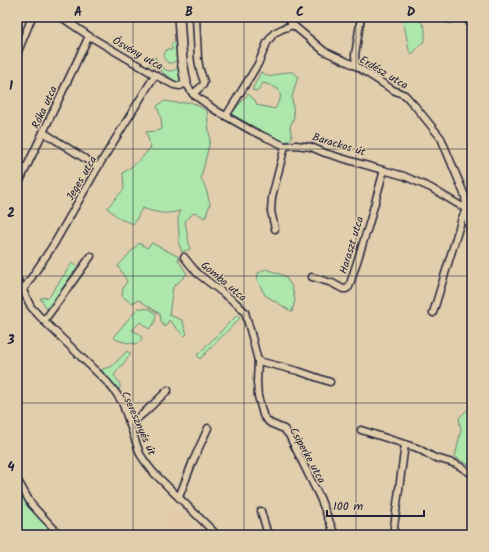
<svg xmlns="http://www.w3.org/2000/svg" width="489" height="552" viewBox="0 0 489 552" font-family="Kalam,sans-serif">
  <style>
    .built { fill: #e5c7aa }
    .green { fill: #aee7ab; stroke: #688473 }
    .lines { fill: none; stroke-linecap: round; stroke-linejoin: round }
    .street-casing { stroke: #22223b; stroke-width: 9 }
    .secondary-casing { stroke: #22223b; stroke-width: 12 }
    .street { stroke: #e1ceac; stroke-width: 6 }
    .secondary { stroke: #e1ceac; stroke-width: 9 }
    .grid { fill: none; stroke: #22223b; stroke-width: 1; stroke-opacity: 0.55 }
    .labels { text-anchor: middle; stroke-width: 3; stroke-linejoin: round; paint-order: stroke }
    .street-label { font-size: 11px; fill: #22223b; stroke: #e1ceac }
    .neatline { fill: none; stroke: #22223b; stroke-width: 1.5 }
    .grid-label { font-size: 13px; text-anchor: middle; font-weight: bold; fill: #22223b }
  </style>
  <rect width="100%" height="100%" fill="#e1ceac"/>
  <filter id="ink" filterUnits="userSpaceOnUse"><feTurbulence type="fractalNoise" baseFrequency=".025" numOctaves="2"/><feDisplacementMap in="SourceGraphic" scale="8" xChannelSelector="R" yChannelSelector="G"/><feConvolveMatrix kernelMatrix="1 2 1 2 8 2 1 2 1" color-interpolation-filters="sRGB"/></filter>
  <g filter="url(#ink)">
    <path class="built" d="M 176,512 L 180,515 L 199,535 L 165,535 L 159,529 Z"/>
    <g class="green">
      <path d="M 401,17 L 420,17 L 420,20 L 425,28 L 425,40 L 412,54 L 409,50 L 405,29 Z"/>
      <path d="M 435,17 L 453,17 L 451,24 L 434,19 Z"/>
      <path d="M 178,38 L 179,59 C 167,69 159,58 168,48 L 170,51 L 173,49 L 170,46 Z"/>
      <path d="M 155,57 C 160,68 168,76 179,67 L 183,80 L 181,82 L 178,83 L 149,63 Z"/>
      <path d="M 261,72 C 273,80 271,75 282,73 C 285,72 289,72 292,72 L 298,76 L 292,97 L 294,117 L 290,127 L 292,137 L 289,141 L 282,142 L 231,114 L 248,94 L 255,100 L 257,105 L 275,109 L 281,97 L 278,89 L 270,85 L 263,83 L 258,91 L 252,90 Z"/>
      <path d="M 164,101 L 177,103 L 191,102 L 207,111 L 210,141 L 201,178 L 206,189 L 210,204 L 205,218 L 195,212 L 185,221 L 190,249 L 182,252 L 179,244 L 179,235 L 178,220 L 180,211 C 164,215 158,213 142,208 L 134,224 L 120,219 L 107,208 L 124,189 L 123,173 L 139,161 L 151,147 L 146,132 L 156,131 L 162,129 L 161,118 L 157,106 Z"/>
      <path d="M 139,243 L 147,248 L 152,243 L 179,257 L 178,260 L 187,274 L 173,287 L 169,315 L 182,320 L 187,334 L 184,336 L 169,320 L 165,327 L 161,322 L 160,314 L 139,300 L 131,303 L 122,296 L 123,288 L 127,281 L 118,266 Z"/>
      <path d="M 72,263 L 78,267 L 47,309 L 40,298 L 49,297 Z"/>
      <path d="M 266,269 L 285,276 L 292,287 L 295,300 L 292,312 L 265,295 L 257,280 L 258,273 Z"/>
      <path d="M 138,308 L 150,309 L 156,314 L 155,322 L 149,329 L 140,322 L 132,330 L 140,334 L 142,339 L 137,344 C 130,343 118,342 113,337 Z"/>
      <path d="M 237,315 L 240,318 L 200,359 L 197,355 Z"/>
      <path d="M 127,351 L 131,354 L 114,375 C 118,381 122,384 119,390 L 102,371 L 102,369 L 111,367 Z"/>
      <path d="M 472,405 L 472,467 L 455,457 L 461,430 L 459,418 Z"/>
      <path d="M 17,479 L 23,491 L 60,535 L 17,535 Z"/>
    </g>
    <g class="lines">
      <g class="street-casing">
        <g id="street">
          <path d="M 61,17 L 89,36 L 155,75 L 174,85 L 180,86 L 186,83 L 193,94 L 215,110 L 252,131 L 285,146 L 296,145 L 311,147 L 325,153 L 358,163 L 404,176 L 431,188 L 466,209 L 468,223 L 472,232"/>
          <path d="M 287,17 L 293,25 L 324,51 L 356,66 L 393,90 L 405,95 L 415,106 L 441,138 L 465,196 L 466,209"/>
          <path d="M 468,17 L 470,24 L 472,25"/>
          <path d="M 17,54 L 32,17"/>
          <path d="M 356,66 L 355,55 L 361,17"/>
          <path d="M 193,94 L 203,85 L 204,82 L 200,70 L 198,59 L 196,17"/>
          <path d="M 226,116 L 258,64 L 267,43 L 274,33 L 282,29 L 293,25"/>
          <path d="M 43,132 L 98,167"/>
          <path d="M 17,187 L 89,36"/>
          <path d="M 275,229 L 271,211 L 272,197 L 285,146"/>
          <path d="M 184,257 L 197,273 L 236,303 L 245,312 L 252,337 L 258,361 L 257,382 L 258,396 L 263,415 L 265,418 L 270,423 L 284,429 L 289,435 L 320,498 L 335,535"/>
          <path d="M 312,277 L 332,283 L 343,289 L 346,289 L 349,287 L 369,224 L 384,170"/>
          <path d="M 17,278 L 31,307 L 44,321 L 108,383 L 116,393 L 122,402 L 140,454 L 146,463 L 154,473 L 217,535"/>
          <path d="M 23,290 L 54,244 L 98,167 L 155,75"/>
          <path d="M 433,313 L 462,218 L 466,209 L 472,200"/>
          <path d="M 44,321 L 91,256"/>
          <path d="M 258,361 L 298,371 L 330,382"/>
          <path d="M 130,424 L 144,413 L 168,390"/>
          <path d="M 361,430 L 417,448 L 433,457 L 456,464 L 472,474"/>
          <path d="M 17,479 L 31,504 L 42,516 L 60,535"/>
          <path d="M 179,497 L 193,461 L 208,428"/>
          <path d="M 261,511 L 268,535"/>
          <path d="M 394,535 L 394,527 L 405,444"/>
        </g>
      </g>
      <g class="secondary-casing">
        <path id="secondary" d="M 179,17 L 182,61 L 186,83"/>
      </g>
      <use href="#street" class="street"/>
      <use href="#secondary" class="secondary"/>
    </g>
  </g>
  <path class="grid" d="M 133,17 L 133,535M 244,17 L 244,535M 356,17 L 356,535M 17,149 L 472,149M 17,276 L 472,276M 17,403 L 472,403"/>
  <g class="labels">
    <g class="street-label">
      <text transform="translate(138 53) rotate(30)" y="4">Ösvény utca</text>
      <text transform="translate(384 72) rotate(31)" y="4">Erdész utca</text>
      <text transform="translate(44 107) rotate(-65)" y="4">Róka utca</text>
      <text transform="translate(339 144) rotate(17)" y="4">Barackos út</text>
      <text transform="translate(81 178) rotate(-60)" y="4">Jeges utca</text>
      <text transform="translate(351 245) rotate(-73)" y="4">Haraszt utca</text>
      <text transform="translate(224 281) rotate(40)" y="4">Gomba utca</text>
      <text transform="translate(139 423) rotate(66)" y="4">Cseresznyés út</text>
      <text transform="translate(308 455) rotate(61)" y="4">Csiperke utca</text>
    </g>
  </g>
  <rect width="489" height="552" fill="none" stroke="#e1ceac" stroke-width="44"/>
  <path d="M327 510v6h97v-6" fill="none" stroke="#22223b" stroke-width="2"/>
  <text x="333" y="510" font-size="12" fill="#22223b" stroke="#e1ceac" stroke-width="3" paint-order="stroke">100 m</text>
  <rect x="22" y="22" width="445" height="508" class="neatline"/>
  <g class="grid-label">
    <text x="78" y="16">A</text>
    <text x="189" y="16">B</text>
    <text x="300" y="16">C</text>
    <text x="411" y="16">D</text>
    <text x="11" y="90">1</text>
    <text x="11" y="217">2</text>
    <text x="11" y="344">3</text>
    <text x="11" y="471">4</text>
  </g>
</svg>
